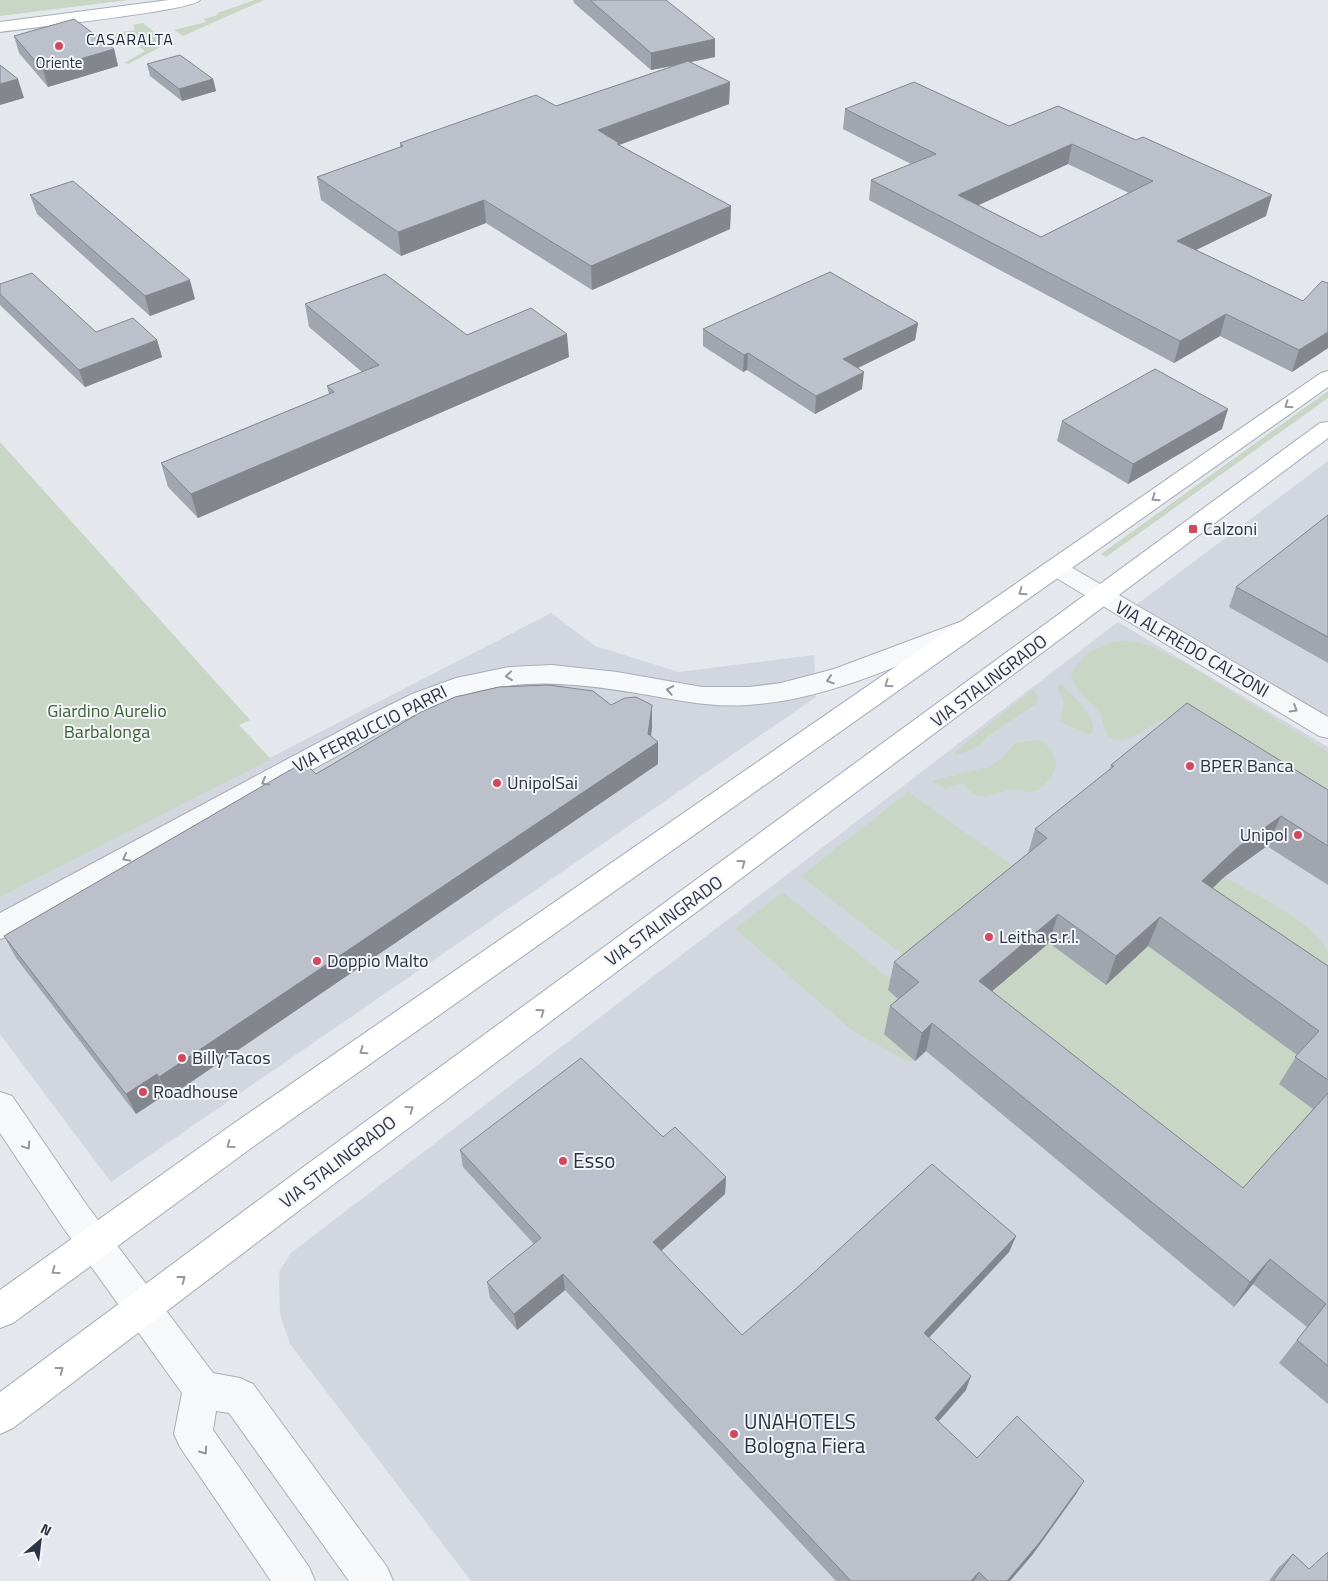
<svg xmlns="http://www.w3.org/2000/svg" width="1328" height="1581" viewBox="0 0 1328 1581" font-family="'Titillium Web',sans-serif">
  <style>
    .built { fill: #d2d6de }
    .green { fill: #c9d6c5 }
    .lines { fill: none; stroke-linecap: round; stroke-linejoin: round }
    .street-casing { stroke: #a9aeb7; stroke-width: 2 }
    .secondary-casing { stroke: #a9aeb7; stroke-width: 2 }
    .primary-casing { stroke: #a3abb8; stroke-width: 2 }
    .street { fill: #f7f8fa; fill-rule: evenodd }
    .secondary { fill: #fff; fill-rule: evenodd }
    .primary { fill: #fff; fill-rule: evenodd }
    .wall { fill: #a1a5ae; fill-rule: evenodd }
    .shaded-wall { fill: #83868d }
    .building { fill: #bbc0ca; stroke: #83868d; fill-rule: evenodd }
    .oneway { stroke: #959aa2 }
    .oneway2 { stroke: #9196a0 }
    .poi-dot { fill: #d1495b; stroke: #f4f6f9; stroke-width: 2 }
    .labels { text-anchor: middle; stroke-width: 4; stroke-linejoin: round; paint-order: stroke }
    .far-poi-label { font-size: 15px; fill: #2b3445; stroke: #f4f6f9 }
    .far-quarter-label { font-size: 16px; letter-spacing: 1px; fill: #1d2536; stroke: #f4f6f9 }
    .poi-label { font-size: 18px; fill: #2b3445; stroke: #f4f6f9; text-anchor: start }
    .street-label { font-size: 18px; fill: #2b3445; stroke: #f4f6f9 }
    .park-label { font-size: 18px; fill: #3f6138; stroke: #f4f6f9 }
    .near-poi-label { font-size: 21px; fill: #2b3445; stroke: #f4f6f9; text-anchor: start }
  </style>
  <rect width="100%" height="100%" fill="#e4e7ec"/>
  <g class="built">
    <path d="M 1328,461 L 1328,729 L 1128,611 Z"/>
    <path d="M 551,613 L 595,646 L 679,672 L 814,655 L 816,697 L 111,1182 L 0,1034 L 0,897 Z"/>
    <path d="M 1118,622 L 1328,747 L 1328,1581 L 471,1581 L 290,1344 L 280,1314 L 279,1272 L 291,1253 Z"/>
  </g>
  <g class="green">
    <path d="M 0,0 L 128,0 L 0,16 Z"/>
    <path d="M 255,0 L 264,0 L 183,36 L 174,30 L 206,22 L 204,19 L 218,15 L 217,13 Z"/>
    <path d="M 143,23 L 168,43 L 128,64 L 124,63 L 145,51 L 133,43 L 118,46 L 103,35 L 135,30 L 133,25 Z"/>
    <path d="M 1328,391 L 1328,398 L 1106,557 L 1101,554 Z"/>
    <path d="M 0,442 L 250,720 L 239,725 L 271,759 L 0,897 Z"/>
    <path d="M 1127,641 L 1149,645 L 1187,664 L 1328,752 L 1328,819 L 1177,722 L 1166,717 C 1154,725 1117,751 1107,734 C 1103,727 1104,719 1099,713 C 1090,700 1076,691 1071,676 C 1081,652 1102,642 1127,641 Z"/>
    <path d="M 1061,684 C 1072,696 1099,716 1092,733 L 1090,735 L 1060,722 L 1064,702 L 1057,686 Z"/>
    <path d="M 1031,691 L 1034,691 L 1038,697 L 1036,704 L 988,736 L 978,746 L 957,755 L 954,752 Z"/>
    <path d="M 1038,740 L 1045,742 C 1048,748 1056,756 1056,762 C 1057,773 1042,792 1031,792 C 1025,792 1020,790 1015,790 C 994,790 979,808 963,783 L 946,789 L 932,781 L 989,767 L 1001,759 L 1015,743 Z"/>
    <path d="M 908,792 L 1019,870 L 912,962 L 801,876 Z"/>
    <path d="M 1224,877 C 1248,890 1324,927 1328,955 C 1328,971 1328,989 1328,1005 L 1190,910 Z"/>
    <path d="M 783,892 L 896,984 L 913,1010 L 885,1034 L 915,1061 L 906,1061 L 853,1031 L 735,929 Z"/>
    <path d="M 1049,943 L 1105,984 L 1148,946 L 1303,1059 L 1318,1112 L 1228,1214 L 971,1009 Z"/>
  </g>
  <g class="lines">
    <g class="street-casing">
      <g id="street">
        <path d="M 1056,560 L 1064,563 L 1328,717 L 1328,738 L 1319,736 L 1048,573 L 1044,568 L 1048,563 Z"/>
        <path d="M 965,620 L 974,622 L 977,628 L 974,634 C 902,664 827,700 748,705 C 709,708 674,699 636,693 C 532,676 482,679 388,728 L 11,935 L 0,939 L 0,913 L 370,715 L 412,694 L 456,678 L 509,667 L 552,665 L 617,672 L 702,687 L 749,687 L 781,683 L 834,669 Z"/>
        <path d="M 0,1092 L 12,1096 L 86,1204 L 213,1373 L 240,1378 L 253,1384 L 387,1567 L 393,1581 L 349,1581 L 229,1413 L 216,1411 L 213,1430 L 309,1567 L 315,1581 L 271,1581 L 180,1447 L 174,1434 L 182,1393 L 62,1226 L 0,1133 Z"/>
      </g>
    </g>
    <g class="secondary-casing">
      <path id="secondary" d="M 169,0 L 200,0 C 193,11 25,28 0,32 L 0,22 Z"/>
    </g>
    <g class="primary-casing">
      <g id="primary">
        <path d="M 1328,371 L 1328,387 L 254,1146 L 13,1323 L 0,1328 L 0,1290 L 230,1126 L 1321,373 Z"/>
        <path d="M 1328,422 L 1328,438 L 326,1190 L 13,1428 L 0,1434 L 0,1392 L 302,1168 L 1320,423 Z"/>
      </g>
    </g>
    <use href="#street" class="street"/>
    <use href="#secondary" class="secondary"/>
    <use href="#primary" class="primary"/>
  </g>
  <g class="wall">
    <path d="M 573,0 L 666,0 L 715,57 L 690,62 L 730,82 L 729,104 L 619,145 L 731,206 L 730,229 L 592,290 L 486,223 L 401,256 L 321,200 L 317,177 L 400,147 L 400,143 L 556,106 L 673,66 L 651,70 L 574,3 Z"/>
    <path d="M 14,36 L 114,49 L 118,66 L 48,87 L 19,53 Z"/>
    <path d="M 147,64 L 213,79 L 216,91 L 182,101 L 150,76 Z"/>
    <path d="M 1058,106 L 1266,216 L 1196,250 L 1303,301 L 1328,283 L 1328,348 L 1292,372 L 1220,336 L 1174,363 L 869,200 L 871,180 L 911,164 L 843,129 L 845,109 L 1009,126 ZM 1068,164 L 1129,193 L 1041,237 L 978,205 Z"/>
    <path d="M 30,195 L 195,299 L 150,316 L 37,214 Z"/>
    <path d="M 0,284 L 96,332 L 157,340 L 162,357 L 85,387 L 0,305 Z"/>
    <path d="M 305,304 L 467,335 L 569,357 L 198,518 L 168,487 L 161,463 L 329,394 L 327,386 L 362,372 L 309,327 Z"/>
    <path d="M 918,323 L 915,340 L 858,368 L 862,389 L 815,414 L 747,370 L 743,372 L 703,346 L 703,329 Z"/>
    <path d="M 1062,421 L 1222,429 L 1128,484 L 1057,441 Z"/>
    <path d="M 1328,515 L 1328,663 L 1229,607 L 1236,587 Z"/>
    <path d="M 611,705 L 652,705 L 652,727 L 651,737 L 658,764 L 169,1097 L 166,1094 L 136,1114 L 16,958 L 4,936 L 316,774 Z"/>
    <path d="M 1111,765 L 1328,790 L 1328,885 L 1267,846 L 1224,877 L 1213,888 L 1328,966 L 1328,1404 L 1279,1363 L 1307,1327 L 1253,1284 L 1234,1307 L 926,1051 L 915,1061 L 884,1034 L 890,1006 L 898,999 L 888,990 L 894,962 L 1028,853 L 1035,829 L 1110,770 ZM 1049,943 L 1106,985 L 1148,946 L 1297,1055 L 1279,1084 L 1313,1109 L 1243,1188 L 992,991 Z"/>
    <path d="M 663,1137 L 726,1177 L 725,1194 L 661,1251 L 742,1335 L 1016,1236 L 1009,1252 L 929,1338 L 966,1390 L 938,1422 L 977,1458 L 1076,1494 L 1033,1554 L 1010,1581 L 836,1581 L 565,1290 L 517,1330 L 490,1298 L 487,1282 L 534,1244 L 463,1167 L 460,1150 Z"/>
    <path d="M 1293,1554 L 1309,1569 L 1328,1581 L 1269,1581 L 1279,1567 Z"/>
  </g>
  <g class="shaded-wall">
    <path d="M 715,39 L 715,57 L 651,70 L 651,53 Z"/>
    <path d="M 114,49 L 118,66 L 48,87 L 43,70 Z"/>
    <path d="M 18,79 L 24,98 L 0,105 L 0,84 Z"/>
    <path d="M 213,79 L 216,91 L 182,101 L 179,89 Z"/>
    <path d="M 730,82 L 729,104 L 619,145 L 598,130 Z"/>
    <path d="M 1072,144 L 1068,164 L 955,216 L 958,195 Z"/>
    <path d="M 1272,195 L 1266,216 L 1171,262 L 1177,241 Z"/>
    <path d="M 484,200 L 486,223 L 401,256 L 398,232 Z"/>
    <path d="M 731,206 L 730,229 L 592,290 L 591,266 Z"/>
    <path d="M 190,280 L 195,299 L 150,316 L 145,296 Z"/>
    <path d="M 1226,314 L 1220,336 L 1174,363 L 1180,341 Z"/>
    <path d="M 918,323 L 915,340 L 841,376 L 843,359 Z"/>
    <path d="M 1328,332 L 1328,348 L 1292,372 L 1299,350 Z"/>
    <path d="M 567,334 L 569,357 L 198,518 L 191,494 Z"/>
    <path d="M 157,340 L 162,357 L 85,387 L 79,370 Z"/>
    <path d="M 748,353 L 747,370 L 743,372 L 744,355 Z"/>
    <path d="M 864,372 L 862,389 L 815,414 L 816,396 Z"/>
    <path d="M 1228,409 L 1222,429 L 1128,484 L 1133,464 Z"/>
    <path d="M 652,705 L 652,727 L 649,748 L 658,742 L 658,764 L 169,1097 L 159,1077 L 648,734 Z"/>
    <path d="M 1281,816 L 1267,846 L 1224,877 L 1190,910 L 1202,881 L 1237,848 Z"/>
    <path d="M 1058,914 L 1049,943 L 971,1009 L 979,981 Z"/>
    <path d="M 1160,917 L 1148,946 L 1106,985 L 1116,956 Z"/>
    <path d="M 932,1023 L 926,1051 L 915,1061 L 922,1033 Z"/>
    <path d="M 157,1074 L 166,1094 L 136,1114 L 126,1094 Z"/>
    <path d="M 726,1177 L 725,1194 L 653,1258 L 653,1242 Z"/>
    <path d="M 1016,1236 L 1009,1252 L 919,1348 L 924,1333 Z"/>
    <path d="M 1270,1259 L 1253,1284 L 1234,1307 L 1250,1282 Z"/>
    <path d="M 563,1274 L 565,1290 L 517,1330 L 514,1314 Z"/>
    <path d="M 971,1376 L 966,1390 L 929,1432 L 935,1418 Z"/>
    <path d="M 1084,1481 L 1076,1494 L 1033,1554 L 1010,1581 L 1007,1581 Z"/>
    <path d="M 979,1572 L 974,1581 L 971,1581 Z"/>
  </g>
  <g class="building">
    <path d="M 590,0 L 666,0 L 715,39 L 651,53 Z"/>
    <path d="M 74,19 L 114,49 L 43,70 L 14,36 Z"/>
    <path d="M 180,55 L 213,79 L 179,89 L 147,64 Z"/>
    <path d="M 688,61 L 730,82 L 598,130 L 619,143 L 617,144 L 731,206 L 591,266 L 484,200 L 398,232 L 317,177 L 403,146 L 400,143 L 536,95 L 556,106 Z"/>
    <path d="M 0,65 L 18,79 L 0,84 Z"/>
    <path d="M 914,82 L 1009,126 L 1058,106 L 1136,140 L 1143,137 L 1272,195 L 1177,241 L 1303,301 L 1322,281 L 1328,283 L 1328,332 L 1299,350 L 1226,314 L 1180,341 L 871,180 L 936,154 L 845,109 ZM 1072,144 L 1153,181 L 1041,237 L 958,195 Z"/>
    <path d="M 73,181 L 190,280 L 145,296 L 30,195 Z"/>
    <path d="M 830,272 L 918,323 L 843,359 L 864,372 L 816,396 L 748,353 L 744,355 L 703,329 Z"/>
    <path d="M 32,273 L 96,332 L 133,318 L 157,340 L 79,370 L 0,294 L 0,284 Z"/>
    <path d="M 385,274 L 467,335 L 531,308 L 567,334 L 191,494 L 161,463 L 334,392 L 327,386 L 379,365 L 305,304 Z"/>
    <path d="M 1155,369 L 1228,409 L 1133,464 L 1062,421 Z"/>
    <path d="M 1328,515 L 1328,637 L 1236,587 Z"/>
    <path d="M 549,685 L 593,691 L 611,705 L 625,698 L 636,697 L 652,705 L 648,734 L 658,742 L 159,1077 L 157,1074 L 126,1094 L 4,936 L 304,762 L 316,774 L 421,712 L 455,697 L 499,687 Z"/>
    <path d="M 1187,703 L 1328,790 L 1328,846 L 1281,816 L 1237,848 L 1202,881 L 1328,966 L 1328,1080 L 1295,1057 L 1319,1031 L 1160,917 L 1116,956 L 1058,914 L 979,981 L 1243,1188 L 1328,1093 L 1328,1366 L 1297,1340 L 1326,1304 L 1270,1259 L 1250,1282 L 932,1023 L 922,1033 L 890,1006 L 919,982 L 894,962 L 1047,838 L 1035,829 L 1114,766 L 1111,765 Z"/>
    <path d="M 581,1058 L 663,1137 L 675,1127 L 726,1177 L 653,1242 L 742,1335 L 798,1287 L 932,1164 L 1016,1236 L 924,1333 L 971,1376 L 935,1418 L 977,1458 L 1017,1416 L 1084,1481 L 1040,1542 L 1007,1581 L 988,1581 L 979,1572 L 971,1581 L 851,1581 L 563,1274 L 514,1314 L 487,1282 L 541,1238 L 460,1150 Z"/>
    <path d="M 1328,1552 L 1328,1581 L 1273,1581 L 1293,1554 L 1309,1569 Z"/>
  </g>
  <defs><path id="oneway-chevron" d="M-2-3.5L2.5 0L-2 3.5" fill="none" stroke-width="1.6" stroke-linecap="round" stroke-linejoin="round" transform="scale(1.25)"/></defs>
  <g class="oneway">
    <use href="#oneway-chevron" transform="translate(1288 405) rotate(145)"/>
    <use href="#oneway-chevron" transform="translate(1155 498) rotate(145)"/>
    <use href="#oneway-chevron" transform="translate(1022 592) rotate(145)"/>
    <use href="#oneway-chevron" transform="translate(888 684) rotate(145)"/>
    <use href="#oneway-chevron" transform="translate(742 863) rotate(-36)"/>
    <use href="#oneway-chevron" transform="translate(541 1012) rotate(-36)"/>
    <use href="#oneway-chevron" transform="translate(363 1051) rotate(145)"/>
    <use href="#oneway-chevron" transform="translate(410 1109) rotate(-36)"/>
    <use href="#oneway-chevron" transform="translate(230 1145) rotate(144)"/>
    <use href="#oneway-chevron" transform="translate(55 1271) rotate(144)"/>
    <use href="#oneway-chevron" transform="translate(182 1279) rotate(-37)"/>
    <use href="#oneway-chevron" transform="translate(60 1370) rotate(-37)"/>
  </g>
  <g class="oneway2">
    <use href="#oneway-chevron" transform="translate(509 676) rotate(174)"/>
    <use href="#oneway-chevron" transform="translate(830 680) rotate(162)"/>
    <use href="#oneway-chevron" transform="translate(670 690) rotate(-170)"/>
    <use href="#oneway-chevron" transform="translate(1294 709) rotate(31)"/>
    <use href="#oneway-chevron" transform="translate(265 782) rotate(151)"/>
    <use href="#oneway-chevron" transform="translate(126 858) rotate(151)"/>
    <use href="#oneway-chevron" transform="translate(27 1146) rotate(56)"/>
    <use href="#oneway-chevron" transform="translate(204 1451) rotate(55)"/>
  </g>
  <g class="poi-dot">
    <circle cx="59" cy="46" r="5"/>
    <rect x="1188" y="524" width="10" height="10" rx="2.5"/>
    <circle cx="1190" cy="766" r="5"/>
    <circle cx="497" cy="783" r="5"/>
    <circle cx="1298" cy="835" r="5"/>
    <circle cx="989" cy="937" r="5"/>
    <circle cx="317" cy="961" r="5"/>
    <circle cx="182" cy="1058" r="5"/>
    <circle cx="143" cy="1092" r="5"/>
    <circle cx="563" cy="1161" r="5"/>
    <circle cx="734" cy="1434" r="5"/>
  </g>
  <g class="labels">
    <g class="far-poi-label">
      <text x="59" y="68">Oriente</text>
    </g>
    <g class="far-quarter-label">
      <text x="130" y="45">CASARALTA</text>
    </g>
    <g class="poi-label">
      <text x="1203" y="535">Calzoni</text>
      <text x="1200" y="772">BPER Banca</text>
      <text x="507" y="789">UnipolSai</text>
      <text x="1288" y="841" text-anchor="end">Unipol</text>
      <text x="999" y="943">Leitha s.r.l.</text>
      <text x="327" y="967">Doppio Malto</text>
      <text x="192" y="1064">Billy Tacos</text>
      <text x="153" y="1098">Roadhouse</text>
    </g>
    <g class="street-label">
      <text transform="translate(1192 649) rotate(30)" y="6">VIA ALFREDO CALZONI</text>
      <text transform="translate(989 681) rotate(-37)" y="6">VIA STALINGRADO</text>
      <text transform="translate(370 729) rotate(-27)" y="6">VIA FERRUCCIO PARRI</text>
      <text transform="translate(664 921) rotate(-36)" y="6">VIA STALINGRADO</text>
      <text transform="translate(338 1162) rotate(-37)" y="6">VIA STALINGRADO</text>
    </g>
    <g class="park-label">
      <text x="107" y="717">Giardino Aurelio<tspan x="107" dy="21">Barbalonga</tspan></text>
    </g>
    <g class="near-poi-label">
      <text x="573" y="1168">Esso</text>
      <text x="744" y="1429">UNAHOTELS<tspan x="744" dy="24">Bologna Fiera</tspan></text>
    </g>
  </g>
  <g transform="translate(40 1541) rotate(28)" stroke="#f4f6f9" stroke-width="4" paint-order="stroke">
  <path d="M0-4L9 19L0 12L-9 19Z" fill="#2b3445"/>
  <text y="-8" font-size="14" font-weight="bold" text-anchor="middle" fill="#2b3445">N</text>
  </g>
</svg>
